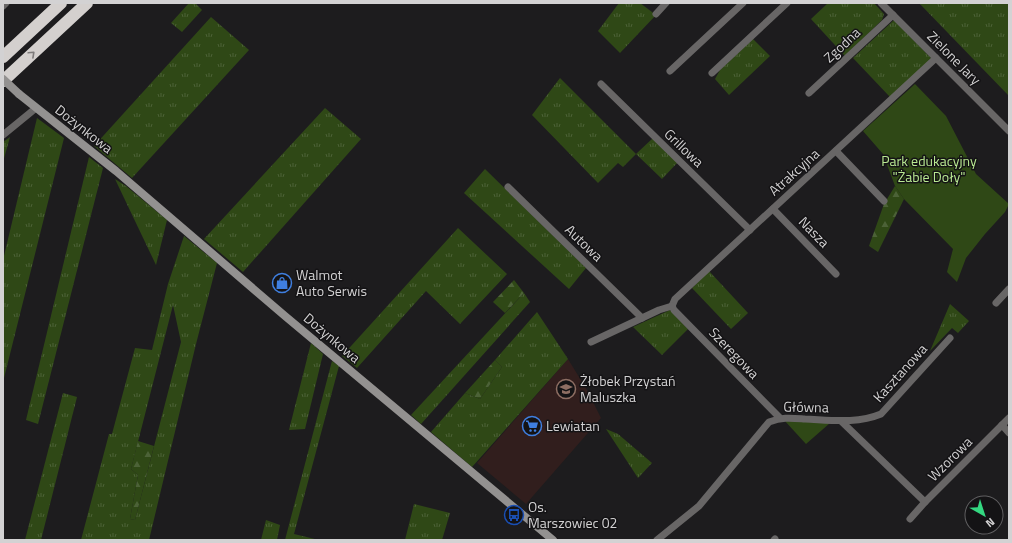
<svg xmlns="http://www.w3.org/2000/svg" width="1012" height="543" viewBox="0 0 1012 543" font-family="'Titillium Web',sans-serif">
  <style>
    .commercial { fill: #311e1d }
    .grass { fill: url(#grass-tufts); fill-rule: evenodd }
    .forest { fill: url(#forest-firs) }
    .park { fill: #2f4816 }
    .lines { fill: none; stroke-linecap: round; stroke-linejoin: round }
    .street { stroke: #686666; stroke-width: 7 }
    .secondary { stroke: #939190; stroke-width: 8 }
    .highway { stroke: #d4d0ce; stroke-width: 12 }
    .secondary-bridge { stroke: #939190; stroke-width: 8 }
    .oneway { stroke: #7e7b7b }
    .labels { text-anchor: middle; stroke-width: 3; stroke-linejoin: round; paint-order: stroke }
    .street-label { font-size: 14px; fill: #d3d2d3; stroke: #141315 }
    .park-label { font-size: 14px; fill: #b9e992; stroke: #141315 }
    .poi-label { font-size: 14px; fill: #d3d2d3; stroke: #141315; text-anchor: start }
  </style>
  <defs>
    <pattern id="grass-tufts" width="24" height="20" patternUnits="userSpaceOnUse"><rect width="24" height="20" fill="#2f4816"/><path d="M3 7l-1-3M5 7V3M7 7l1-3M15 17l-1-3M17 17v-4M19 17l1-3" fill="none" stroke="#4c6237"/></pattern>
    <pattern id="forest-firs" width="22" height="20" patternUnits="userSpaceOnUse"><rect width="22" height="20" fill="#2f4816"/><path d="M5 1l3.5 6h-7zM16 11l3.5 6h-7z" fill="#4c6237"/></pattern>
  </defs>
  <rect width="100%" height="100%" fill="#1d1c1e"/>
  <path class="commercial" d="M 568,359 L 587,390 L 601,418 L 526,504 L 477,463 Z"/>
  <g class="grass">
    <path d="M 189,3 L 195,3 L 202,10 L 182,32 L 171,23 Z"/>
    <path d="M 619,3 L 640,3 L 656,15 L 620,53 L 598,31 Z"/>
    <path d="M 828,3 L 874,3 L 884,14 L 882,20 L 845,56 L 811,19 Z"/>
    <path d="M 919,3 L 1009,3 L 1009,96 Z"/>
    <path d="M 211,17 L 249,50 L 132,178 L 94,146 Z"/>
    <path d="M 894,20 L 932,59 L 890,97 L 853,58 Z"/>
    <path d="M 753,39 L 770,56 L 729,95 L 715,79 L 720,70 Z"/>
    <path d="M 560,78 L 636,154 L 653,138 L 678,162 L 662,179 L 636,154 L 623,167 L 618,163 L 598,183 L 532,115 Z"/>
    <path d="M 325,108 L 361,139 L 243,272 L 204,239 Z"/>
    <path d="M 37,118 L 64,138 L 3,382 L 3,260 Z"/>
    <path d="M 10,137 L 3,162 L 3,142 Z"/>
    <path d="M 89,157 L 103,168 L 38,424 L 26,420 Z"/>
    <path d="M 485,169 L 586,268 L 569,289 L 464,193 Z"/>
    <path d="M 115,179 L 126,186 L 167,220 L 156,265 Z"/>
    <path d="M 458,228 L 507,274 L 460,324 L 426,291 L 357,368 L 342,356 Z"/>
    <path d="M 184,236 L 217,263 L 196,344 L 149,540 L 81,540 L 109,434 L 112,434 L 135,348 L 152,350 L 168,284 ZM 173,305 L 181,342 L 135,520 L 130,519 L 138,475 L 131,469 Z"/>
    <path d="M 709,271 L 748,313 L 731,329 L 692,288 Z"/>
    <path d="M 524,293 L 530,302 L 421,424 L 411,415 Z"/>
    <path d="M 950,304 L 969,321 L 958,333 L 952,328 L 930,351 Z"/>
    <path d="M 670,310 L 688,329 L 662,355 L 633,327 Z"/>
    <path d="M 537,312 L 568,359 L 472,467 L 431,432 L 465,393 L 480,399 L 502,367 L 495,360 Z"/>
    <path d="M 311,343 L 323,354 L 305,429 L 289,430 Z"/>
    <path d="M 332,361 L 339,366 L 294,534 L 319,540 L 285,540 Z"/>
    <path d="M 63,393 L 77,397 L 41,540 L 25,540 Z"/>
    <path d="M 606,429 L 618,434 L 652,463 L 638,478 Z"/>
    <path d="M 414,504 L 450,513 L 442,540 L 405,540 Z"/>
    <path d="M 266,520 L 280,525 L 277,540 L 261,540 Z"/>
  </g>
  <g class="forest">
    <path d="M 895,186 L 904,199 L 878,252 L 869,246 L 884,204 Z"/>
    <path d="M 514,280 L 524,293 L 505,313 L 493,302 Z"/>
    <path d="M 495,360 L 502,367 L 480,399 L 465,393 Z"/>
    <path d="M 138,441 L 154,446 L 135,520 L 130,519 L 138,475 L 131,469 Z"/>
  </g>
  <g class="park">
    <path d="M 915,84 L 946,116 L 976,174 L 1009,204 L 1005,212 L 985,234 L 966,258 L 957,282 L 947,272 L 953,249 L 904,199 L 895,186 L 883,154 L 863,131 Z"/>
    <path d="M 784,420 L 830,423 L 806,444 Z"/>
  </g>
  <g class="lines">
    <g class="street">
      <path d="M 881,3 L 1009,131"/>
      <path d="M 3,6 L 6,3"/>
      <path d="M 656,14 L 666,3"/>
      <path d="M 670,71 L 743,3"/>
      <path d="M 712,73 L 787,3"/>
      <path d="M 601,84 L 750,230"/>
      <path d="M 809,93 L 893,15"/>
      <path d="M 3,135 L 36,108"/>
      <path d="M 836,151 L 884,201"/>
      <path d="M 508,187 L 642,318"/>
      <path d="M 773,209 L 836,274"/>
      <path d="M 996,303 L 1009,289"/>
      <path d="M 672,306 L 675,299 L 936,58"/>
      <path d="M 672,306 L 674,310 L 780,418"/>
      <path d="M 591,342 L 659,310 L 672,306"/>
      <path d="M 841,421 L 925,502"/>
      <path d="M 1002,425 L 1009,433"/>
      <path d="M 910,519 L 925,502 L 1009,418"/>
      <path d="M 657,540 L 699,506 L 769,422 C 783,417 790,418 805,419 C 830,420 857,424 881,414 L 950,338"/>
      <path d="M 774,540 L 775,539"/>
    </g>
    <path class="secondary" d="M 19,94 L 116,171 L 285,316 L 553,540"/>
    <g class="highway">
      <path d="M 3,57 L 61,3"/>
      <path d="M 3,81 L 87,3"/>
    </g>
    <path class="secondary-bridge" d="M 3,79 L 19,94"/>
  </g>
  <defs><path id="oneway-chevron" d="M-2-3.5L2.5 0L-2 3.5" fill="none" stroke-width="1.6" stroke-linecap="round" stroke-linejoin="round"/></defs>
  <use class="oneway" href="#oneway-chevron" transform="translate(32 54) rotate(-43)"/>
  <defs>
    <g id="shop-ring" transform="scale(1)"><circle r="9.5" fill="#141315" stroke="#3f7fe0" stroke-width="1.5"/><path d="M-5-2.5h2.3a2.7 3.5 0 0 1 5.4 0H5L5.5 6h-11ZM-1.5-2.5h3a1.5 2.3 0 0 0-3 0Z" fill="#3f7fe0"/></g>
    <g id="school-ring" transform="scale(1)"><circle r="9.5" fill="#141315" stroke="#8d6e63" stroke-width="1.5"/><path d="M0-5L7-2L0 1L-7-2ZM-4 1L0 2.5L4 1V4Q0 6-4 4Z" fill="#8d6e63"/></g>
    <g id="supermarket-ring" transform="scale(1)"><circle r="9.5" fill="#141315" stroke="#3f7fe0" stroke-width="1.5"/><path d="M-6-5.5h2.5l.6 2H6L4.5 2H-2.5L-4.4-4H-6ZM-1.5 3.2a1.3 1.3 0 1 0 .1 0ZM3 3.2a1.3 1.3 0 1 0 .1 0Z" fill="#3f7fe0"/></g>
    <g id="bus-ring" transform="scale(1)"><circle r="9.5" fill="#141315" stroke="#1a4fb4" stroke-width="1.5"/><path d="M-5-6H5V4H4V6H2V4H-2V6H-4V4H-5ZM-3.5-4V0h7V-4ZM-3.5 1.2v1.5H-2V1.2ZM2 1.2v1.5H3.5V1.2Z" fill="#1a4fb4"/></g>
  </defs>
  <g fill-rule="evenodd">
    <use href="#shop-ring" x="282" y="283"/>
    <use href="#school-ring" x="566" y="389"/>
    <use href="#supermarket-ring" x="532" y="426"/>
    <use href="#bus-ring" x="514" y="515"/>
  </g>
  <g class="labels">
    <g class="street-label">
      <text transform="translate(842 45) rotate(-43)" y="5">Zgodna</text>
      <text transform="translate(954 58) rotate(45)" y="5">Zielone Jary</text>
      <text transform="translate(84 129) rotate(38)" y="5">Dożynkowa</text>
      <text transform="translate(684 148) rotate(44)" y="5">Grillowa</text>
      <text transform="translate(794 172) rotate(-42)" y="5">Atrakcyjna</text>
      <text transform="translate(814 232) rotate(46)" y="5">Nasza</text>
      <text transform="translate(584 243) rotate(44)" y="5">Autowa</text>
      <text transform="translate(332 338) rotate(40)" y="5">Dożynkowa</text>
      <text transform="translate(734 353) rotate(46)" y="5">Szeregowa</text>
      <text transform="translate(900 373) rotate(-48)" y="5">Kasztanowa</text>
      <text transform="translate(806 407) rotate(1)" y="5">Główna</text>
      <text transform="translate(950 459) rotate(-45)" y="5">Wzorowa</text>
    </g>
    <g class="park-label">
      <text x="929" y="166">Park edukacyjny<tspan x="929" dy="16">"Żabie Doły"</tspan></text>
    </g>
    <g class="poi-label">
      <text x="296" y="280">Walmot<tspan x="296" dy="16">Auto Serwis</tspan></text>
      <text x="580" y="386">Żłobek Przystań<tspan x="580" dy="16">Maluszka</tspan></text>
      <text x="546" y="431">Lewiatan</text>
      <text x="528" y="512">Os.<tspan x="528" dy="16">Marszowiec 02</tspan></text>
    </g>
  </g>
  <rect width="1012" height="543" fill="none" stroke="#d3d2d3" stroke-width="8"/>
  <g transform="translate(984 515) rotate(141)"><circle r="19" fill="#141315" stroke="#605f61"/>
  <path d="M0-3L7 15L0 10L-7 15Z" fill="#34d881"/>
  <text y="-6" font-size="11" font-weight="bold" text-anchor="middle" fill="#d3d2d3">N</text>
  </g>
</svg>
